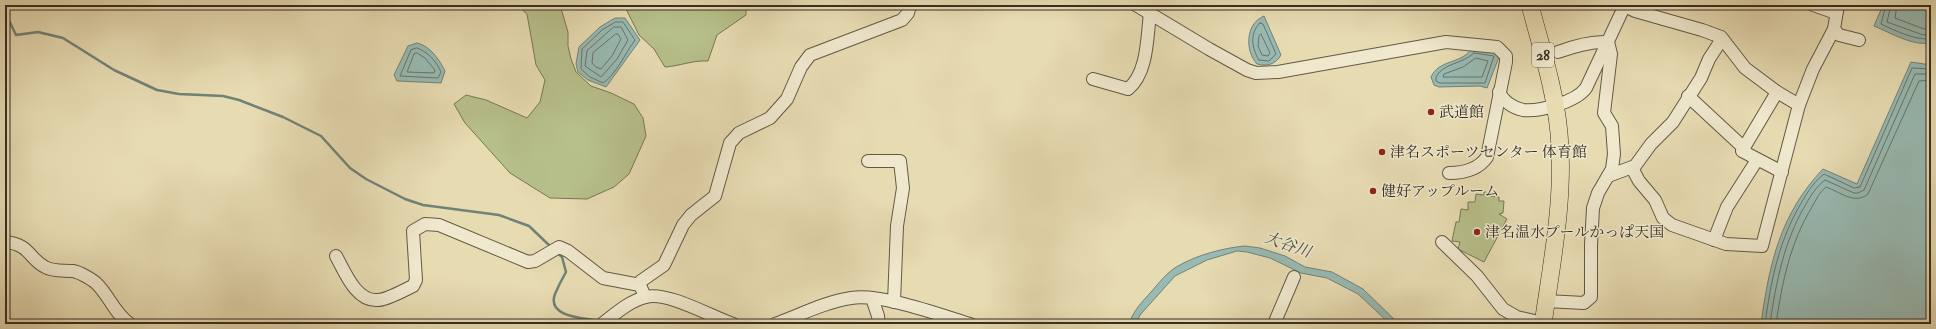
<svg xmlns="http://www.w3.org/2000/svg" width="1936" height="329" viewBox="0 0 1936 329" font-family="'IM FELL Double Pica','Noto Serif JP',serif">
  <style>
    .green { fill: #b7c08b; stroke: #767757 }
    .water { fill: #98bab3; stroke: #718279 }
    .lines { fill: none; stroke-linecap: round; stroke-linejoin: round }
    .shore { stroke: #67746b; stroke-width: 1 }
    .stream { stroke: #718279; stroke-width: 2.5 }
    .minor-casing { stroke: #625947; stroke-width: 14 }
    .highway-casing { stroke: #362e23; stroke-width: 18 }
    .minor { stroke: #efe8cd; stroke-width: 12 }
    .highway { stroke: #e7dbb2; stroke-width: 17 }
    .poi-dot { fill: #8f2418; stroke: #efe8cd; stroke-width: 1.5 }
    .labels { text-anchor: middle; stroke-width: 3; stroke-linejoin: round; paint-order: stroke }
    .shield { fill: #efe8cd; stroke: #6e6656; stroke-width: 1 }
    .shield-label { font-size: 14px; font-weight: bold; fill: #362e23 }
    .poi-label { font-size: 15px; fill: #362e23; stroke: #efe8cd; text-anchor: start }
    .water-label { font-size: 16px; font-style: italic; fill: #4e5147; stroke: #efe8cd }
  </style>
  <rect width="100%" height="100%" fill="#e7dbb2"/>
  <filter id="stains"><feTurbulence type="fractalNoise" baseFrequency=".005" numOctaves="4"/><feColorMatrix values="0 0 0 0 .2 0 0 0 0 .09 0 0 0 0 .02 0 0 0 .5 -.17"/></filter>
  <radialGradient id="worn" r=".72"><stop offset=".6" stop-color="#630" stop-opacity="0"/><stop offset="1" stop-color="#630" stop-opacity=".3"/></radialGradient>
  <g class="green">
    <path d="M 517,5 L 560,5 L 568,32 L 568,46 L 571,59 L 576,72 L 591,86 L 611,93 L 634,104 L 643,118 L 646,136 L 629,174 L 614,187 L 587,199 L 550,198 L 510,173 L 465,123 L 454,104 L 466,95 L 486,100 L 527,118 L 540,102 L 545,80 L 536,65 L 527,14 Z"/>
    <path d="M 624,5 L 746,5 L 746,15 L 717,35 L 708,61 C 693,60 680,66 665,67 L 654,49 L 639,35 Z"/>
    <path d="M 1484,192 L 1491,193 L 1491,196 L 1499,197 L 1499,201 L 1504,201 L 1503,213 L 1499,214 L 1507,219 L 1484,262 L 1458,249 L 1460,242 L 1452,241 L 1456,222 L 1459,222 L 1461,209 L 1468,210 L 1468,202 L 1475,202 L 1476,194 L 1484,195 Z"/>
  </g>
  <g class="water">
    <path d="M 1883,5 L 1931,5 L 1931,43 C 1912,46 1891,33 1874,26 Z"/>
    <path d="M 1264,16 L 1281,55 C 1276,64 1267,67 1257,64 C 1245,51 1245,24 1264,16 Z"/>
    <path d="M 615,18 L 625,18 L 640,40 L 606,87 L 588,80 L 578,72 L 576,64 L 579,47 L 600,27 Z"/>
    <path d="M 417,43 C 430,46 439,59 445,71 L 441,83 L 397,81 L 394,75 L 408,46 Z"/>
    <path d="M 1471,49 L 1495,51 L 1499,57 L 1487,88 L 1480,86 L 1439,87 L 1434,85 L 1431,77 C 1439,59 1462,64 1471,49 Z"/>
    <path d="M 1911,62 L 1931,65 L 1931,324 L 1761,324 C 1769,265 1780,214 1823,169 L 1857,184 Z"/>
    <path d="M 1245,246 L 1260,248 L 1285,256 L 1305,267 L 1332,272 L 1363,289 L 1399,324 L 1390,324 L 1358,294 L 1327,278 L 1301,273 L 1270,258 L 1247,252 L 1237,251 L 1207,260 L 1175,276 L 1140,315 L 1136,324 L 1129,324 C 1133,311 1142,302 1151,292 C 1159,283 1167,272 1178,266 C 1197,255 1223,248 1245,246 Z"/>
  </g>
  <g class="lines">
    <g class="shore">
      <path d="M 1886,5 L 1881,24 C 1896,31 1914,40 1931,39"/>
      <path d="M 1891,5 L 1887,22 L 1923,35 L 1931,34"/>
      <path d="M 1897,5 L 1895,18 L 1924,29 L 1931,28"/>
      <path d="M 616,22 L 623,22 L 635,40 C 626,52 615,76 603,83 L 590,77 L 581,69 L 582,49 L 602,30 Z"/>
      <path d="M 1260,23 L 1263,24 L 1276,54 L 1269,61 L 1259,60 C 1252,49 1249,33 1260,23 Z"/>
      <path d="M 614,27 L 621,27 L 628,40 L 617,59 L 601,77 L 585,66 L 587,51 Z"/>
      <path d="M 616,34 L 618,34 L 621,39 L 612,56 L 601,69 L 596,67 L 592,63 L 593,53 Z"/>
      <path d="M 1261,34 L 1270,53 L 1268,56 L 1262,55 L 1258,46 L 1259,36 Z"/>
      <path d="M 417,48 C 428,52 436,61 441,72 L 438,78 L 400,76 L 411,50 Z"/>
      <path d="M 417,53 L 425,58 L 435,70 L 434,73 L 407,72 L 414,54 Z"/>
      <path d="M 1474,53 L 1494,56 L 1485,83 L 1440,83 L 1436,81 L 1436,77 C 1443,63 1463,64 1474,53 Z"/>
      <path d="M 1476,58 L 1488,61 L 1482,77 L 1443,77 L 1444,74 L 1463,67 Z"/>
      <path d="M 1765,324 C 1771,280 1779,239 1803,200 C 1808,191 1815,181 1824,174 L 1854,188 L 1860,187 L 1912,68 L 1931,69"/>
      <path d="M 1770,324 C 1776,282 1784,241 1806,204 C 1811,195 1817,186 1825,180 L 1854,193 L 1858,193 L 1864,190 L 1915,74 L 1931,74"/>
      <path d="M 1776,324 C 1782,283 1790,243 1812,207 C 1816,199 1820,192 1826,187 C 1840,192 1855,205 1868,194 L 1919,81 L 1931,80"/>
    </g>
    <g class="stream">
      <path d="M 5,12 L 16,35 L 38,32 L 63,38 L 114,70 L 157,90 L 179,94 L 223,96 L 239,100 L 283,117 L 321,136 L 350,168 L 366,179 L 405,199 L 423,205 L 499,215 L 529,226 L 551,247"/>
      <path d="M 556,252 L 562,257 L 566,272 C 562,279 558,287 555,294 C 546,318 586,318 600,321"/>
    </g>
    <g class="minor-casing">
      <g id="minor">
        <path d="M 1136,5 L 1209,49 L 1247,70 L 1256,73 L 1278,72 L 1446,42 L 1497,47 L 1506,56 L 1506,62 L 1487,157 C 1478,170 1464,173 1449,173"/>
        <path d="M 1813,5 L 1836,13"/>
        <path d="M 1838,5 L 1834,29 L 1839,35 L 1859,40"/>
        <path d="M 1625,6 L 1635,11 L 1702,30 L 1721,37 L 1745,68 L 1777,92 L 1799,105"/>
        <path d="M 1093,79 L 1128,89 C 1148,73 1147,37 1150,13"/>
        <path d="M 1499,92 C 1503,101 1513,108 1523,110 C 1539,112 1576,102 1586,88 L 1625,5"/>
        <path d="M 1777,92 L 1742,151 L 1782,172"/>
        <path d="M 1688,96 L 1744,148"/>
        <path d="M 868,161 L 900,161 L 903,188 L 897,226 L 894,302"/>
        <path d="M 1632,168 L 1639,181 L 1655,200 L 1663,218 L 1672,225 L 1726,244 L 1762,246 L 1799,105 L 1813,69 L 1834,29"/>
        <path d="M 1608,176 L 1635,166 L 1651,144 L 1673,122 L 1701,78 L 1709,59 L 1722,39"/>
        <path d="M 1714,240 L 1727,207 L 1757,160"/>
        <path d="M 5,242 C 30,244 29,259 45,267 C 54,272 63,270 73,271 C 79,272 92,279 97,284 C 110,297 114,313 130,324"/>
        <path d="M 1442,242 L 1477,276 L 1503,309 L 1517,317 L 1543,323"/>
        <path d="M 336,256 C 345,272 356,302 378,300 C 387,300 404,290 413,286 L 416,280 L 413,231 L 425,224 L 439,225 L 528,262 L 535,261 L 559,247 L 568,251 L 603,278 L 640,285"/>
        <path d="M 645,297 L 640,285 L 641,281 L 664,265 L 683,225 L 691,215 L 715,196 L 730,143 L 739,133 L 770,118 L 787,99 L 801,67 L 810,55 L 902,20 L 908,13 L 910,5"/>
        <path d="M 872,298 L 878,316 L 879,324"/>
        <path d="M 1546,301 L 1584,303 L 1591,297 L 1591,245 L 1593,208 L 1598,193 L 1612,169 L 1614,154 L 1612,126 L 1604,113 L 1611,54 L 1608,42 C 1590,41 1574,46 1558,52"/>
        <path d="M 602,324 C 615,314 629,301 646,297 C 667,291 712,317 733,324"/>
        <path d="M 775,324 C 800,315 825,302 851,298 C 881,293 940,315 970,324"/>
        <path d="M 1274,324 L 1294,277"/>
      </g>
    </g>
    <g class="highway-casing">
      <path id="highway" d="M 1530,5 C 1541,47 1555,90 1559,133 C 1565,196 1552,261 1543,324"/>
    </g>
    <use href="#minor" class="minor"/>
    <use href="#highway" class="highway"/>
  </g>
  <g class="poi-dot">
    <circle cx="1431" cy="112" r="4"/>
    <circle cx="1382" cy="152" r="4"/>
    <circle cx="1373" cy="191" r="4"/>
    <circle cx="1477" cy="232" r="4"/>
  </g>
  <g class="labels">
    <rect class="shield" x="1532" y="43" width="22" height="24" rx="3"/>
    <g class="shield-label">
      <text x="1543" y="60">28</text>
    </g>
    <g class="poi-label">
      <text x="1439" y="117">武道館</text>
      <text x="1390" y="157">津名スポーツセンター 体育館</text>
      <text x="1381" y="196">健好アップルーム</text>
      <text x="1485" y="237">津名温水プールかっぱ天国</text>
    </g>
    <g class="water-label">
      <text transform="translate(1288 244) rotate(19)" y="6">大谷川</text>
    </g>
  </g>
  <rect width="1936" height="329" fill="none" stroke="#e7dbb2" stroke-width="20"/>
  <rect x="6" y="6" width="1924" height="317" fill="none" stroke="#362e23" stroke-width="2"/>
  <rect x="10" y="10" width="1916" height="309" fill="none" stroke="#362e23"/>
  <rect width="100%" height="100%" filter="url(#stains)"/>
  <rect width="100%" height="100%" fill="url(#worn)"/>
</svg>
